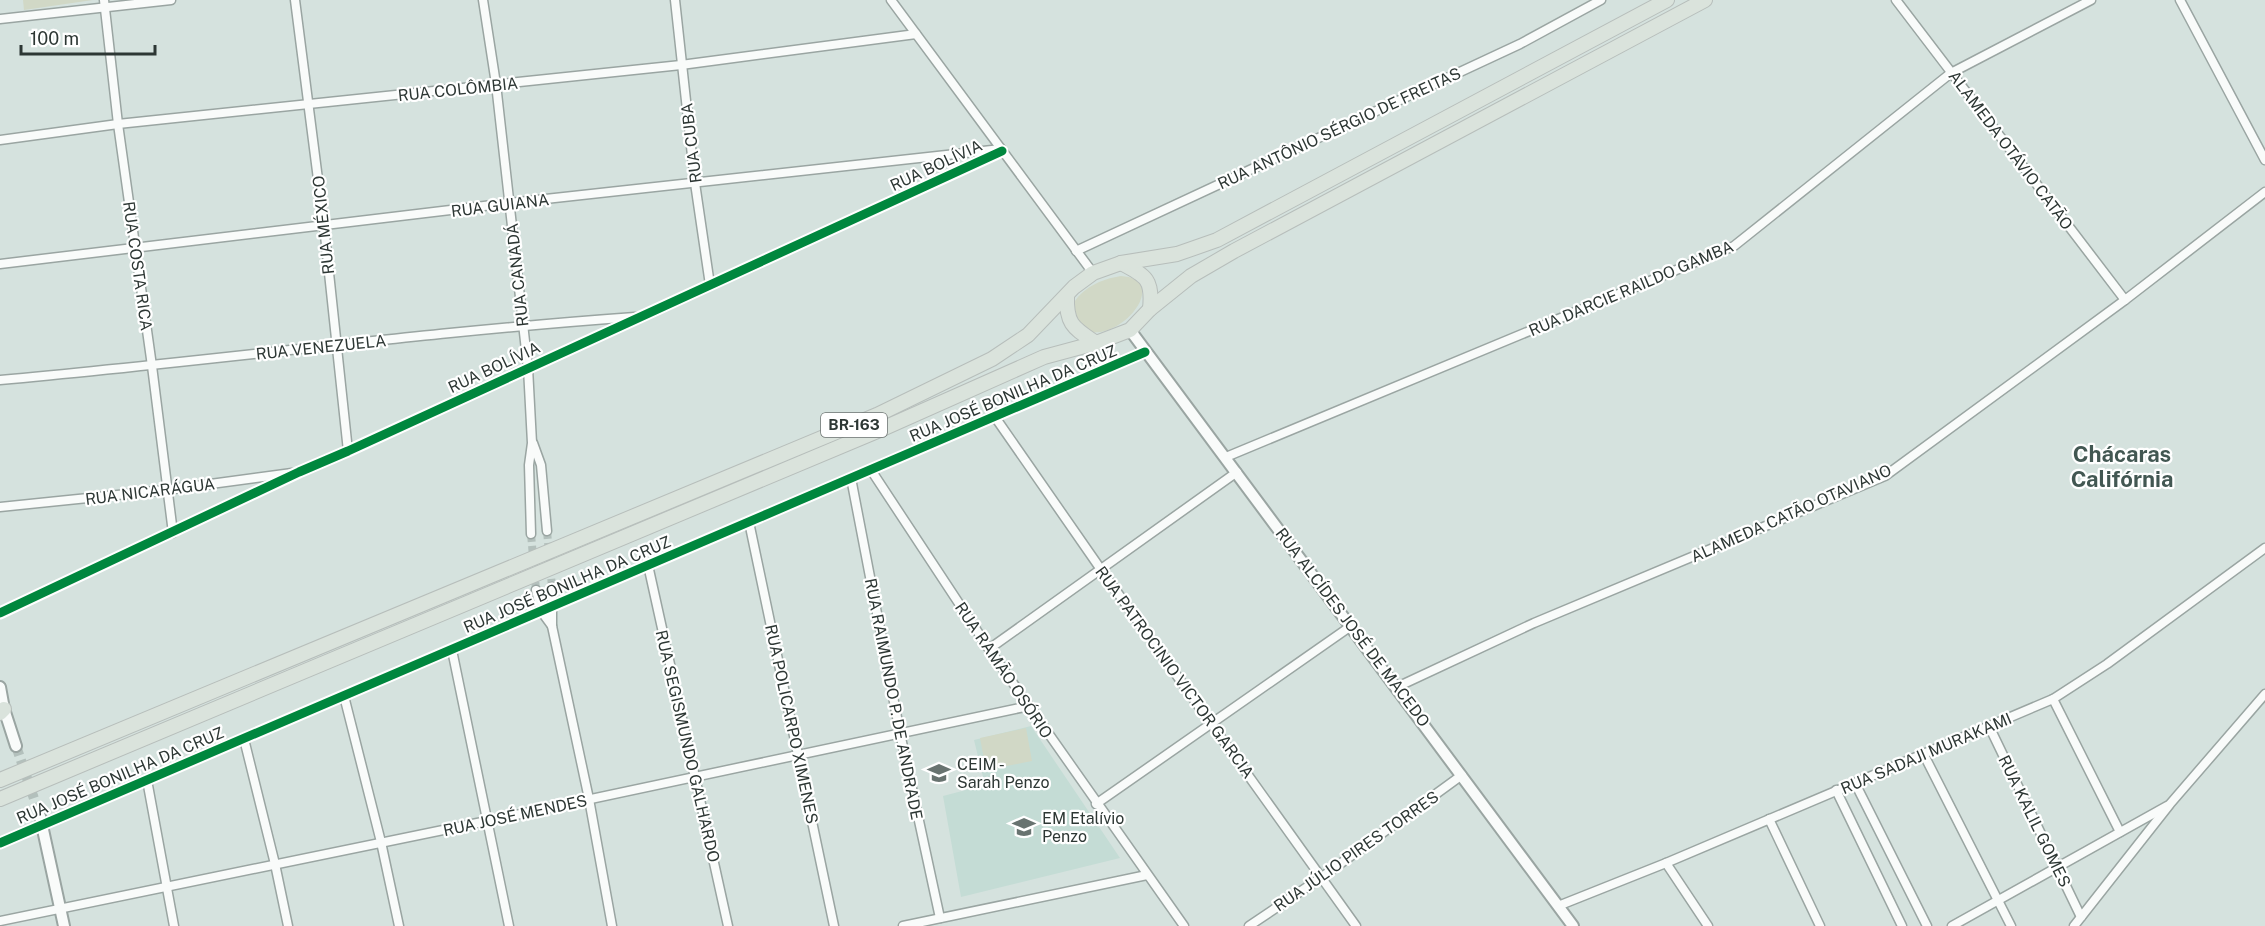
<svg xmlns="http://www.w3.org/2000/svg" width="2265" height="926" viewBox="0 0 2265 926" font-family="'Public Sans',sans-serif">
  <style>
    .built { fill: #c4dcd5 }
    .green { fill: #d1d8c6 }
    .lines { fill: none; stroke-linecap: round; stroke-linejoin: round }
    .minor-tunnel { stroke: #b3c0bc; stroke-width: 8; stroke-dasharray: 8 4; stroke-linecap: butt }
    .tertiary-tunnel { stroke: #b3c0bc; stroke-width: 10; stroke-dasharray: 10 5; stroke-linecap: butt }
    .minor-casing { stroke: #9aa5a2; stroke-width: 11 }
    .tertiary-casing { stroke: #9aa5a2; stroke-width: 14 }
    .trunk-casing { stroke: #b7bebb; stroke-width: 16 }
    .minor { stroke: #f9fbfa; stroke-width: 8 }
    .tertiary { stroke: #f9fbfa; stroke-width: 10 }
    .trunk { stroke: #dae3dc; stroke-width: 14 }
    .cycleway-casing { stroke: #fff; stroke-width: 13 }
    .cycleway { stroke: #00873e; stroke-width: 9 }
    .labels { text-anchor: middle; stroke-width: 4.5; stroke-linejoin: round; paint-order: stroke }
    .shield { fill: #fff; stroke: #6c7371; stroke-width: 1.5 }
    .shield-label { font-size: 15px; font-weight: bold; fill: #2d3734 }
    .street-label { font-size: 16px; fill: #2d3734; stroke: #fff }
    .poi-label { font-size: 16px; fill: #2d3734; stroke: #fff; text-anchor: start }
    .district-label { font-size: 22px; font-weight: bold; fill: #425752; stroke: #fff }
  </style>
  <rect width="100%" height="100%" fill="#d5e2de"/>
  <path class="built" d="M 1031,726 L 1120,858 L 961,897 L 943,796 L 985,785 L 974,740 Z"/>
  <g class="green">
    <path d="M 23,0 L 93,0 L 24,10 Z"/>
    <path d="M 1121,276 C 1174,279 1116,351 1077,328 L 1072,306 C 1081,288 1101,279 1121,276 Z"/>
    <path d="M 1026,728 L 1032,761 L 986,770 L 980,738 Z"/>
  </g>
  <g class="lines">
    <g class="minor-tunnel">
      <path d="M 547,531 L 552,587"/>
      <path d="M 531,534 L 536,590"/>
    </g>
    <path class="tertiary-tunnel" d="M 16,746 L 40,816"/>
    <g class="minor-casing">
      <g id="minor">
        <path d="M 104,0 L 118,124 L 152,366 L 173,533"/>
        <path d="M 295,0 L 324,226 L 348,451"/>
        <path d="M 483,0 L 496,84 L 528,368 L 532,443 L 529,465 L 531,534"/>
        <path d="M 675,0 L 695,183 L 710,285"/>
        <path d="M 891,0 L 1093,273"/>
        <path d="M 1896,0 L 2125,300"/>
        <path d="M 2180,0 L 2265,160"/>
        <path d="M 0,19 L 171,0"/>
        <path d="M 0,140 L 118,124 L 681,65 L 916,34"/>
        <path d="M 1076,251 L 1520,44 L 1601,0"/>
        <path d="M 0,264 L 509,203 L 1001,149"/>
        <path d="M 0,380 C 212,361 423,332 635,317"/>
        <path d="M 995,417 L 1102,571 L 1356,926"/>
        <path d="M 533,443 L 541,465 L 547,531"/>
        <path d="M 1226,457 L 1734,246 L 1951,73 L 2091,0"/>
        <path d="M 871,470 L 989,649 L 1184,926"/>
        <path d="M 851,478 L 900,733 L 940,918"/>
        <path d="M 0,507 L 166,490 L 292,473"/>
        <path d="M 749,522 L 834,926"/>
        <path d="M 648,565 L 728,926"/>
        <path d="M 552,587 L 552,626 L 589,799 L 612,926"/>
        <path d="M 536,590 L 541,611 L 552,626"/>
        <path d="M 0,613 L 299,472 L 348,451 L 1002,151"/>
        <path d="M 989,649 L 1237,472"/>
        <path d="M 452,650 L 509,926"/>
        <path d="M 1397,687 L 1534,623 L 1885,476 L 2125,300 L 2265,192"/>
        <path d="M 344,696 L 381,842 L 399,926"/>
        <path d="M 2053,699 L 2120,832"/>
        <path d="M 1989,726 L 2081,917"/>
        <path d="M 244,739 L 275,864 L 288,926"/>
        <path d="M 1923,753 L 2011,926"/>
        <path d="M 147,780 L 174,926"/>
        <path d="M 1855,783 L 1927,926"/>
        <path d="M 1836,790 L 1902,926"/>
        <path d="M 1096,804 L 1351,626"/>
        <path d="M 1769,819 L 1820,926"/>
        <path d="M 0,843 L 1145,352"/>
        <path d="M 1666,863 L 1708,926"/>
        <path d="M 1558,906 L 1666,863 L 2053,699 L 2107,664 L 2265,548"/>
        <path d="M 0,921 L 487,821 L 1029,706"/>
        <path d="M 903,926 L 1147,875"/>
        <path d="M 1249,926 L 1322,877 L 1462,775"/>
        <path d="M 1952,926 L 2167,806"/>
        <path d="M 2074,926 L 2170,804 L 2265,694"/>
      </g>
    </g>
    <g class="tertiary-casing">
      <g id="tertiary">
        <path d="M 1130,330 L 1573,926"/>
        <path d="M 0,687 L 4,709 L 16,746"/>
        <path d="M 40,816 L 64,926"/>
      </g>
    </g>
    <g class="trunk-casing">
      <g id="trunk">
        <path d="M 1121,263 C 1146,276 1153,279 1150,309"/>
        <path d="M 1067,296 C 1066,325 1074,328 1096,343"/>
        <path d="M 0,713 L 4,709"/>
        <path d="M 0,780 L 877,415 L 992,359 L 1028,335 L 1074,287 L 1093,273 L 1121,263 L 1177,254 L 1217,240 L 1667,0"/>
        <path d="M 0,799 L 882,429 L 1044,357 L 1096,343 L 1130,330 L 1150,309 L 1191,276 L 1234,251 L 1705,0"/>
      </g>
    </g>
    <use href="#minor" class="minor"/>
    <use href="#tertiary" class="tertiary"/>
    <use href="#trunk" class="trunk"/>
    <g class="cycleway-casing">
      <g id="cycleway">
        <path d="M 0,613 L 299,472 L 348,451 L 1002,151"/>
        <path d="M 0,843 L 1145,352"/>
      </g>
    </g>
    <use href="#cycleway" class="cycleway"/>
  </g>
  <defs>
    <g id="school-bare" transform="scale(1.8)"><path d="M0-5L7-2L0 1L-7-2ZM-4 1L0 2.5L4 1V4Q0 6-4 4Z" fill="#687370" stroke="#fff" stroke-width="2.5" paint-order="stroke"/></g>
  </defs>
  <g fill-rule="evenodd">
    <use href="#school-bare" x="939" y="773"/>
    <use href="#school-bare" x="1024" y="827"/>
  </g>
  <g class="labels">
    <rect class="shield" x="821" y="413" width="66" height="24" rx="4.5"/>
    <g class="shield-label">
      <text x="854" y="430">BR-163</text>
    </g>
    <g class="street-label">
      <text transform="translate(458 89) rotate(-6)" y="6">RUA COLÔMBIA</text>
      <text transform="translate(1339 128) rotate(-25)" y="6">RUA ANTÔNIO SÉRGIO DE FREITAS</text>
      <text transform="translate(691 143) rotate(-97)" y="6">RUA CUBA</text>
      <text transform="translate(2011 150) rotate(53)" y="6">ALAMEDA OTÁVIO CATÃO</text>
      <text transform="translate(936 165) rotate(-25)" y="6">RUA BOLÍVIA</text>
      <text transform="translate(500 205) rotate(-7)" y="6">RUA GUIANA</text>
      <text transform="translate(323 225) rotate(-96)" y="6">RUA MÉXICO</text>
      <text transform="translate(138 266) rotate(82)" y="6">RUA COSTA RICA</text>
      <text transform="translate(517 275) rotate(-96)" y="6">RUA CANADÁ</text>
      <text transform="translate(1631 288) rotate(-23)" y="6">RUA DARCIE RAILDO GAMBA</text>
      <text transform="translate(321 347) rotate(-6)" y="6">RUA VENEZUELA</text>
      <text transform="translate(494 367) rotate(-25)" y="6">RUA BOLÍVIA</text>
      <text transform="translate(1013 393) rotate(-23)" y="6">RUA JOSÉ BONILHA DA CRUZ</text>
      <text transform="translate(150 491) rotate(-7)" y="6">RUA NICARÁGUA</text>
      <text transform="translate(1791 513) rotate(-24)" y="6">ALAMEDA CATÃO OTAVIANO</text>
      <text transform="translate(567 584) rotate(-23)" y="6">RUA JOSÉ BONILHA DA CRUZ</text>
      <text transform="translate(1353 627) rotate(53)" y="6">RUA ALCÍDES JOSÉ DE MACEDO</text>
      <text transform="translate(1004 670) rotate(56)" y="6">RUA RAMÃO OSÓRIO</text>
      <text transform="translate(1175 672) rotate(54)" y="6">RUA PATROCINIO VICTOR GARCIA</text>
      <text transform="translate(894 699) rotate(79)" y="6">RUA RAIMUNDO P. DE ANDRADE</text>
      <text transform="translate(792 724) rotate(78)" y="6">RUA POLICARPO XIMENES</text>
      <text transform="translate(688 746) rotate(77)" y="6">RUA SEGISMUNDO GALHARDO</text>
      <text transform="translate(1926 753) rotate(-23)" y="6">RUA SADAJI MURAKAMI</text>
      <text transform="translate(120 775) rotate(-23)" y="6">RUA JOSÉ BONILHA DA CRUZ</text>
      <text transform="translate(515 815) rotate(-12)" y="6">RUA JOSÉ MENDES</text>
      <text transform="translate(2035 821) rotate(64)" y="6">RUA KALIL GOMES</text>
      <text transform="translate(1356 851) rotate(-35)" y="6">RUA JÚLIO PIRES TORRES</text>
    </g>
    <g class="poi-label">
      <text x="957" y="770">CEIM -<tspan x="957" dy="18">Sarah Penzo</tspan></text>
      <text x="1042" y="824">EM Etalívio<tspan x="1042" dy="18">Penzo</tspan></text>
    </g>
    <g class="district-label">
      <text x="2122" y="462">Chácaras<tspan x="2122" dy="25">Califórnia</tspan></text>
    </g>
  </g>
  <path d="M21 45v9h134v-9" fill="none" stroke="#2d3734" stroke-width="3"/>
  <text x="30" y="45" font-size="18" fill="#2d3734" stroke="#ffffff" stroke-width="4.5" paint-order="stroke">100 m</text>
</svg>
